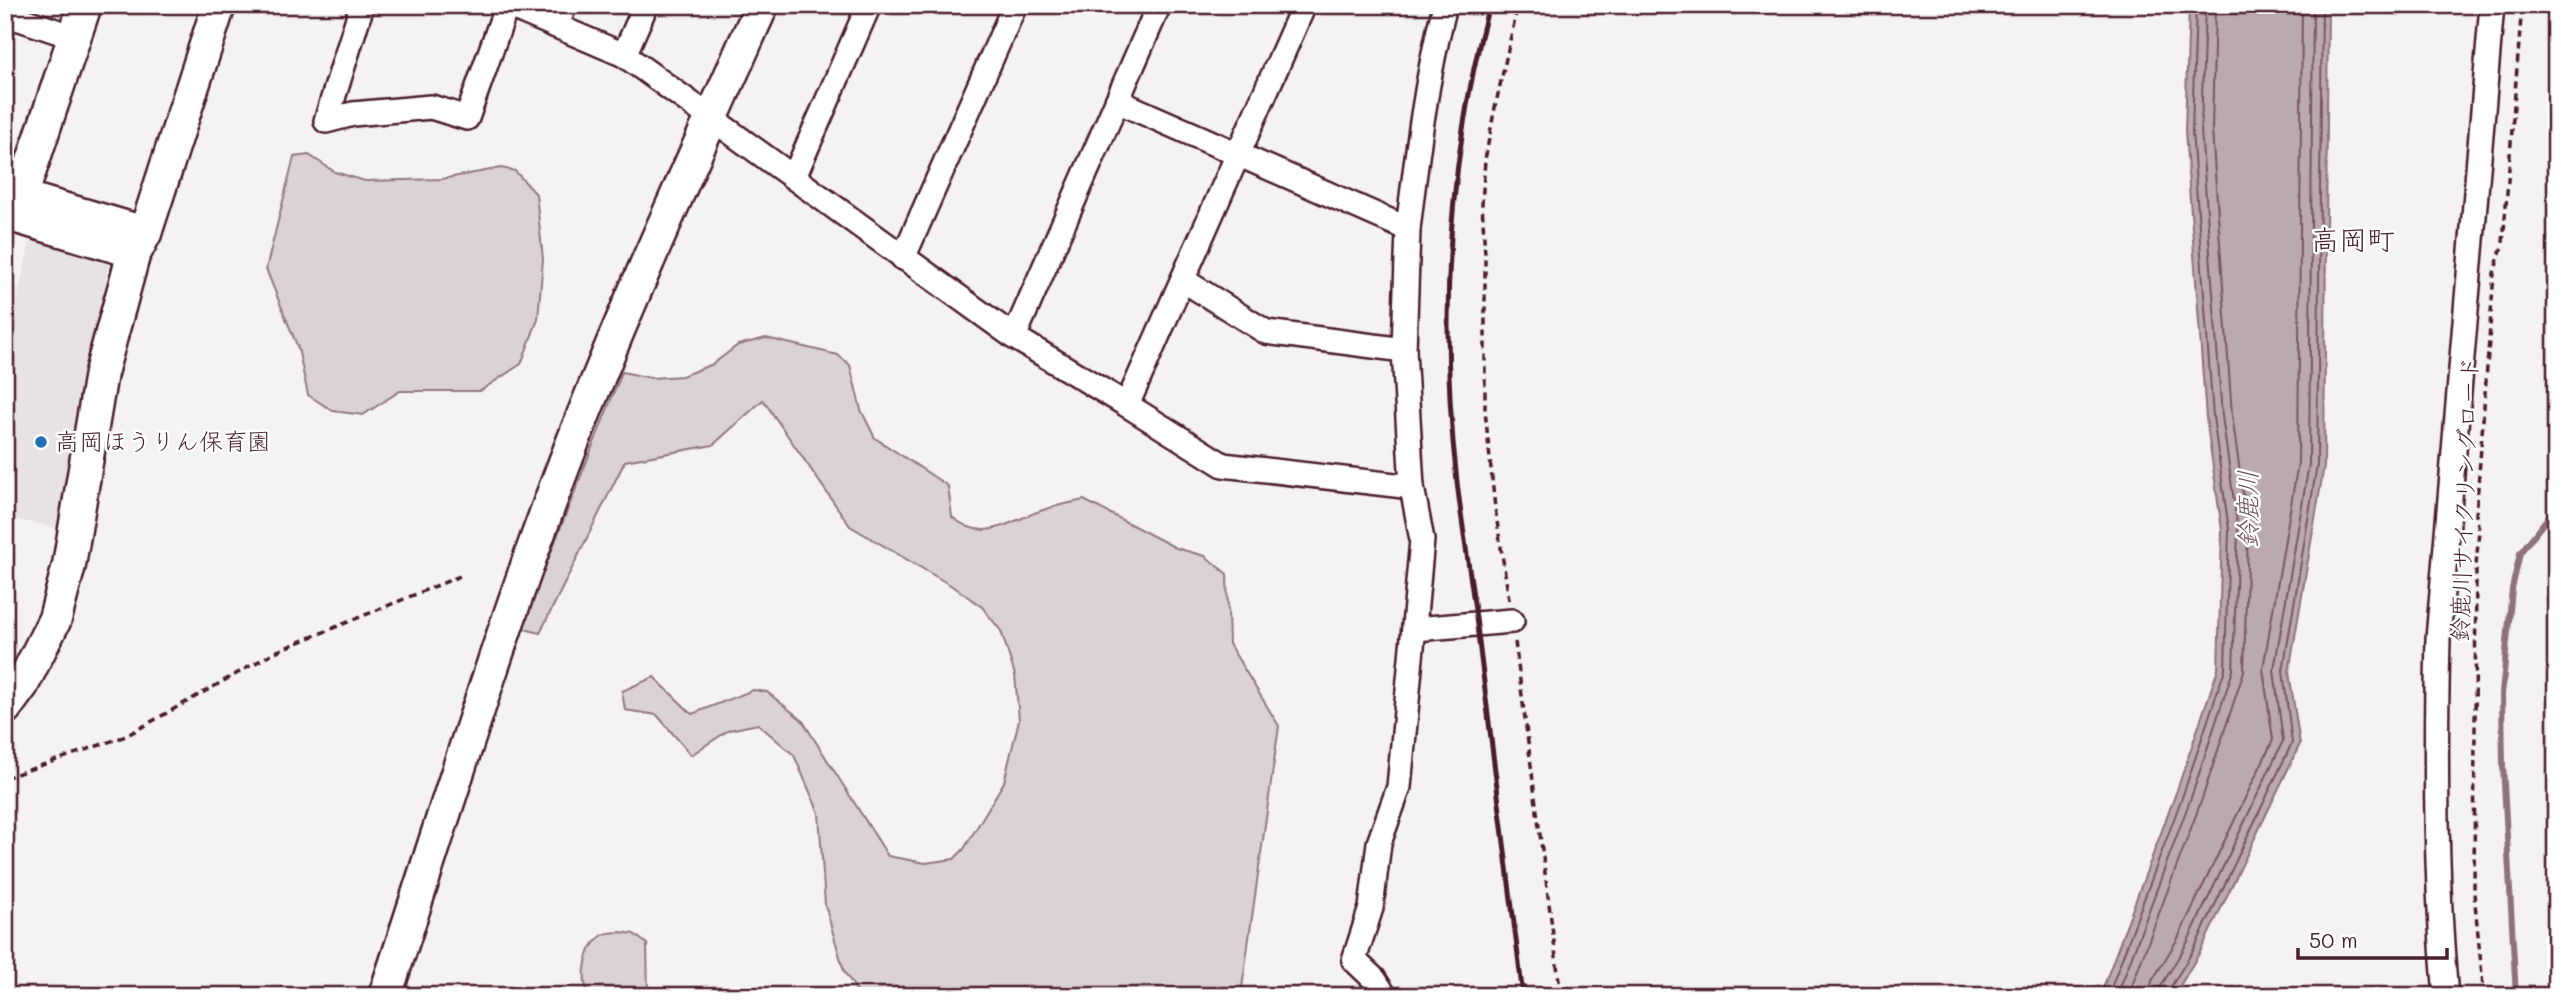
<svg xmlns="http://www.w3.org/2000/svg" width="2561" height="1001" viewBox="0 0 2561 1001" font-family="Mali,'Klee One',sans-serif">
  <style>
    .built { fill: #e7e2e3 }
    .green { fill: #dbd2d5; stroke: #927880; stroke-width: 2 }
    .water { fill: #baa9ae; stroke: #8d727a; stroke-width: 2 }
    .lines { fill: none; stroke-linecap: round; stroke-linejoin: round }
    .shore { stroke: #77565f; stroke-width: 2 }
    .stream { stroke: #8d727a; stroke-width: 6 }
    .street-casing { stroke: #4a1f2b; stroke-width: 28 }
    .secondary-casing { stroke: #4a1f2b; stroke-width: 37 }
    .path { stroke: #4a1f2b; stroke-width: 3.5; stroke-dasharray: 7 5; stroke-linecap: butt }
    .street { stroke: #fff; stroke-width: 23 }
    .secondary { stroke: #fff; stroke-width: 32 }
    .rail { stroke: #4a1f2b; stroke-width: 5 }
    .poi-dot { fill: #1f6fb2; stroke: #fff; stroke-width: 2.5 }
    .labels { text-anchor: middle; stroke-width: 5; stroke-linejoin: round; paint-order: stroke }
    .poi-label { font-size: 24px; fill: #4a1f2b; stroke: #fff; text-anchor: start }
    .street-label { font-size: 24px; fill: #4a1f2b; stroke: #fff }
    .water-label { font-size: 26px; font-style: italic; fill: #714f59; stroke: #fff }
    .quarter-label { font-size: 28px; fill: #4a1f2b; stroke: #fff }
  </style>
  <rect width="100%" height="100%" fill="#f4f2f2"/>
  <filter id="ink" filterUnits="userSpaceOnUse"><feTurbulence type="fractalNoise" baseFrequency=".0143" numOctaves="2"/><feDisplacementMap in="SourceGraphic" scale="14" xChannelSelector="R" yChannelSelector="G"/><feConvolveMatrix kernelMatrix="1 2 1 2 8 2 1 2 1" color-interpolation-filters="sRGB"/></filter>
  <g filter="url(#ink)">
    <path class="built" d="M 32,232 L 110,256 L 92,367 L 61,529 L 5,517 L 5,314 L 14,315 Z"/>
    <g class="green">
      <path d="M 309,155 L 335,172 L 365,181 L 442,179 L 501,168 L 515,171 L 536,194 L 543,259 L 538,319 L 521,364 L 480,391 L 400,391 L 363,415 L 333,411 L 308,395 L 298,348 L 266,269 L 294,157 Z"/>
      <path d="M 766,338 L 838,355 L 850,365 L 861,410 L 875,438 L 948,486 L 952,517 C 985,544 1007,522 1040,511 C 1054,506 1069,503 1084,500 L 1176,548 L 1205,556 L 1227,574 L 1229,644 L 1279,726 L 1241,995 L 860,996 L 844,971 L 825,905 L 819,813 L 794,755 L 758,724 L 729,730 L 691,755 L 657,715 L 625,710 L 622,691 L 654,677 L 692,714 L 753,690 L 767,692 L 802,720 L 888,856 L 925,863 L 954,859 L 964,849 L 1004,782 L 1019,720 L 1015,675 L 1001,631 L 982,607 L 957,589 L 850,526 L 763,400 L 713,445 L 625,461 L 540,633 L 521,628 L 622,372 L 651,378 L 682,376 L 713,364 L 738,345 Z"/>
      <path d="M 620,932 L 634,934 L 647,944 L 648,996 L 589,996 C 580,978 585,946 603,935 C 608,932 615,933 620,932 Z"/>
    </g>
    <path class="water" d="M 2189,5 L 2328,5 L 2324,466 L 2289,672 L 2300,744 L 2200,952 L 2174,996 L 2100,996 L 2177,790 L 2218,669 L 2222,530 L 2206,418 L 2185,131 Z"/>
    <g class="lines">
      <g class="shore">
        <path d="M 2108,996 L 2184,792 L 2225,669 L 2229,530 L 2213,417 L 2192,131 L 2196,5"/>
        <path d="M 2117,996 L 2192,795 L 2233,670 L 2238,530 L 2222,416 L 2201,130 L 2205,5"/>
        <path d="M 2128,996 L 2202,799 L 2244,671 L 2248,530 L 2232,415 L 2212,130 L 2215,5"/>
        <path d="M 2149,996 L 2152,981 L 2177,940 L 2273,740 L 2263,669 L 2298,463 L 2302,5"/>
        <path d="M 2159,996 L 2161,986 L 2186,945 L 2283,741 L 2274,670 L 2309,464 L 2313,5"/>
        <path d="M 2168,996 L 2169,990 L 2194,949 L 2292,743 L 2283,671 L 2317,465 L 2322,5"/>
      </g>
      <path class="stream" d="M 2516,996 L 2503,766 L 2502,694 L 2512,589 L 2520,553 L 2556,507"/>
      <g class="street-casing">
        <g id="street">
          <path d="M 362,5 L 326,121 L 353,114 L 431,107 L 467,118 L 507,5"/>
          <path d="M 507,5 L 624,55 L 1014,337 L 1127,405 L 1304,5"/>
          <path d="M 5,14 L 74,37"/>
          <path d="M 556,26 L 565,5"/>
          <path d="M 624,55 L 646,5"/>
          <path d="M 1117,101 L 1408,229 C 1417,154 1426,79 1445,5"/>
          <path d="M 794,177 L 869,5"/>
          <path d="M 5,218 L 133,256"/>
          <path d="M 903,258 L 1015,5"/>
          <path d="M 1183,280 L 1266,332 L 1404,350"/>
          <path d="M 1014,337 L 1159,5"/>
          <path d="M 1127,405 L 1223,465 L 1412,487 L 1404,350 L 1408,229"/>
          <path d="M 1415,629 L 1512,621"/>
          <path d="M 1385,996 L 1374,979 L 1354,960 L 1371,908 L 1379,843 L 1399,787 L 1422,540 L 1412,487"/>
          <path d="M 2446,996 C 2435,878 2435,757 2438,639 L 2492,5"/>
        </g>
      </g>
      <g class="secondary-casing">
        <g id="secondary">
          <path d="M 5,192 L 145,233"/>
          <path d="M 21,197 L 85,5"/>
          <path d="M 5,708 L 22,685 L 55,619 L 69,565 L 101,373 L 133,256 L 145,233 L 219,5"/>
          <path d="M 385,996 C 448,805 506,612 579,426 C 635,284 700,145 762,5"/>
        </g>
      </g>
      <g class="path">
        <path d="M 1509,600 L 1495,508 L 1485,410 L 1485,254 L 1482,204 L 1485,160 L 1494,112 L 1518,5"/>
        <path d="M 1515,642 L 1561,996"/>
        <path d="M 5,778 L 126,736 L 275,652 L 460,576"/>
        <path d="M 2484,996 L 2474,893 L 2476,566 L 2479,530 L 2476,514 L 2494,273 L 2503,243 L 2522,5"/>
      </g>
      <use href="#street" class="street"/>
      <use href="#secondary" class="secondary"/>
      <path class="rail" d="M 1489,5 C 1448,160 1439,323 1457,482 C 1463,533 1472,583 1478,634 C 1493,755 1508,875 1523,996"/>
    </g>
  </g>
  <circle class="poi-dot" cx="41" cy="442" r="7"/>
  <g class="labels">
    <g class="poi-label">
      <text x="55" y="450">高岡ほうりん保育園</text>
    </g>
    <g class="street-label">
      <text transform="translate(2465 499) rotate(-88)" y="8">鈴鹿川サイクリングロード</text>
    </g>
    <g class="water-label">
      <text transform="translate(2248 509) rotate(-90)" y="9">鈴鹿川</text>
    </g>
    <g class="quarter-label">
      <text x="2353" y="250">高岡町</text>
    </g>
  </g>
  <rect width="2561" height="1001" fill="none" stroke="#fff" stroke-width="28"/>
  <rect x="14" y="14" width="2533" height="973" fill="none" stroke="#4a1f2b" stroke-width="2.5" filter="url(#ink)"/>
  <path d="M2298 948v10h149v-10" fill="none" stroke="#4a1f2b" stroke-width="3.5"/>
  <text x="2309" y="948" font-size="21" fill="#4a1f2b" stroke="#ffffff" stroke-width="5" paint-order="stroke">50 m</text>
</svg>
